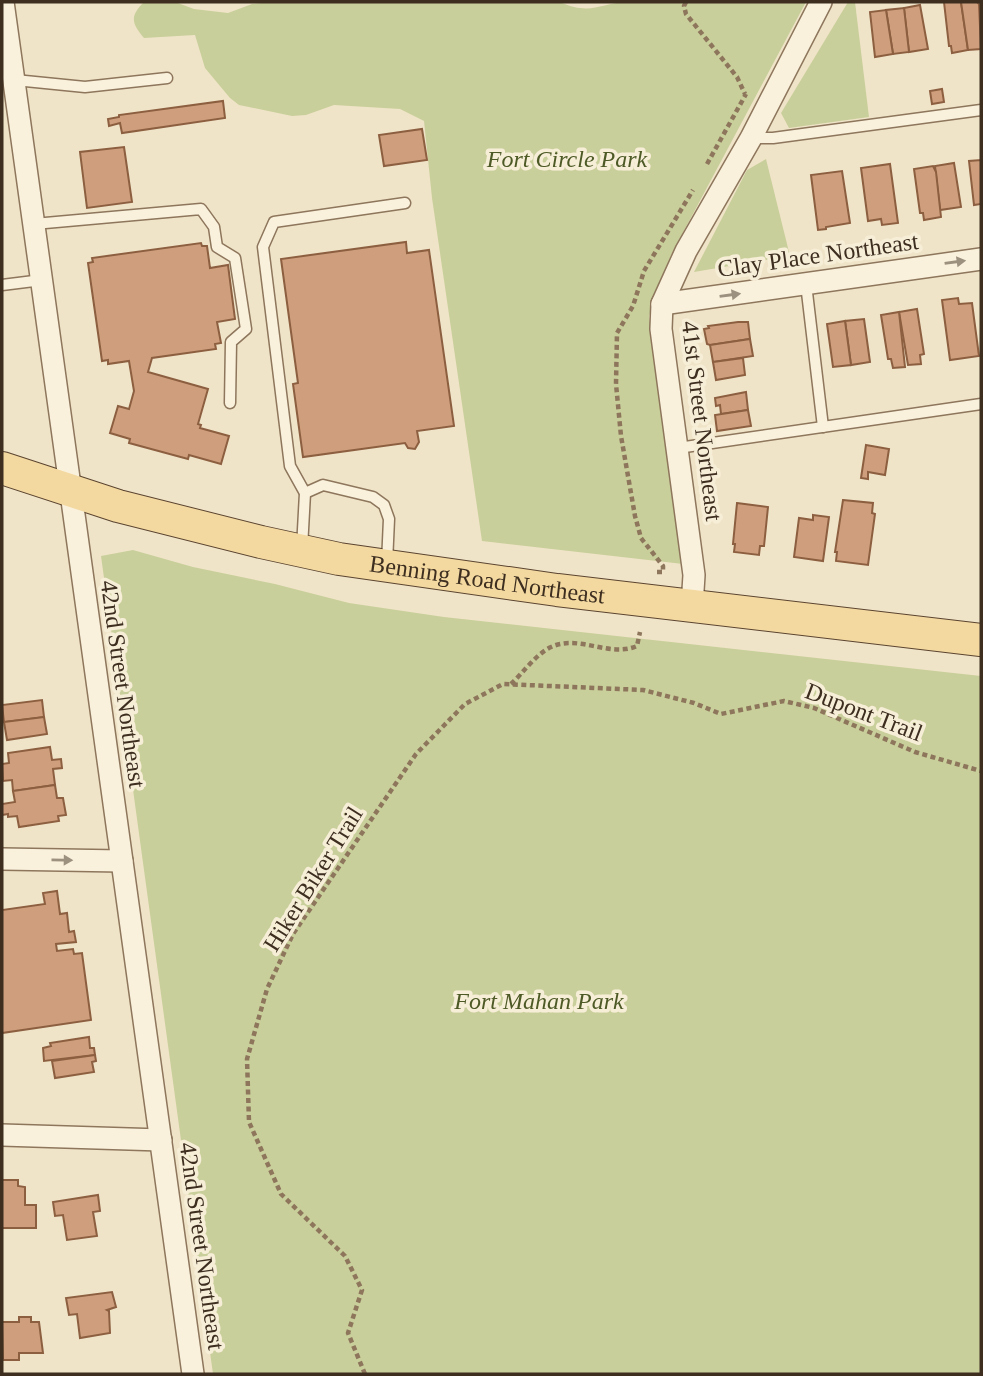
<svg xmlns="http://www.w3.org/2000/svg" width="983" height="1376" viewBox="0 0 983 1376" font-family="'Times New Roman',serif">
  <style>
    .green { fill: #c9cf9b }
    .building { fill: #cf9f7d; stroke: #8d5f41; stroke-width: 2 }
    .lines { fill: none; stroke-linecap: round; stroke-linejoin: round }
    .service-casing { stroke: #8d765c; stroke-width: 13 }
    .minor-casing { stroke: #8d765c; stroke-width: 24 }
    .primary-casing { stroke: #5b4430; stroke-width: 34 }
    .path { stroke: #8d765c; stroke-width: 4.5; stroke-dasharray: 5 3.5; stroke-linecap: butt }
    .service { stroke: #faf1dc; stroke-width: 10 }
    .minor { stroke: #faf1dc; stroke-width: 21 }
    .primary { stroke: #f3d9a0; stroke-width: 32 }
    .oneway { fill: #9c907e }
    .labels { text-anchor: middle; stroke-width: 7; stroke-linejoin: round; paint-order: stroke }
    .park-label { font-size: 24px; font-style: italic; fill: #4d5a26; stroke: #f7eed8 }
    .street-label { font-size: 24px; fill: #3d2e20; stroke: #f7eed8 }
  </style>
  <rect width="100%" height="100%" fill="#f0e4c8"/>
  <g class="green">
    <path d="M 144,2 L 175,2 L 194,9 L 228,13 L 252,4 L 272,2 L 560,2 C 591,16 599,3 628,2 C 687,0 747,2 806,2 L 671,255 L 649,316 L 683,564 L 482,541 L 432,198 L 424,121 L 400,109 L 334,105 L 306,115 L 292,116 L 239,105 L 230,98 L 205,68 L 195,35 L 144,38 C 131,23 130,16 144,2 Z"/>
    <path d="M 848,2 L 855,2 L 869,117 L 789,128 L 781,113 Z"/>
    <path d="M 766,159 L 790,256 L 694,272 L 747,170 Z"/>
    <path d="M 133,550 L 193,567 L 275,584 L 349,603 L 444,617 L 981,676 L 981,1374 L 213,1374 L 101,556 Z"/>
  </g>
  <g class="building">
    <path d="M 944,2 L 961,2 L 968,50 L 952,53 L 951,46 L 949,46 Z"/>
    <path d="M 961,2 L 977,2 L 979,4 L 981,49 L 968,50 Z"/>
    <path d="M 920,5 L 928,49 L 909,52 L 904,8 Z"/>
    <path d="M 904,8 L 909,52 L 893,54 L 886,10 Z"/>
    <path d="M 886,10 L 893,54 L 875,57 L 870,12 Z"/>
    <path d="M 942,89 L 944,102 L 932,104 L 930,91 Z"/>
    <path d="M 223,101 L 225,118 L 122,133 L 120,123 L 109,126 L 108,119 L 119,117 L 119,115 Z"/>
    <path d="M 422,129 L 427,160 L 384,166 L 379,135 Z"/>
    <path d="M 124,147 L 132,202 L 87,208 L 80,152 Z"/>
    <path d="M 981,160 L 981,204 L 974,205 L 969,161 Z"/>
    <path d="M 954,163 L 961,207 L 940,210 L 935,166 Z"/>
    <path d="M 890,164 L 898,223 L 882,225 L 881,219 L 868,221 L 861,168 Z"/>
    <path d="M 933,166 L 936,172 L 941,217 L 924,220 L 923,213 L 920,213 L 914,169 Z"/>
    <path d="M 842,171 L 850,223 L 826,227 L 826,229 L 818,230 L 811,175 Z"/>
    <path d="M 406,242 L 407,253 L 429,250 L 454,426 L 417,431 L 419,442 L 415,449 L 408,448 L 405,443 L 303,457 L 293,384 L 298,383 L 281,259 Z"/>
    <path d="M 201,243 L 202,246 L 207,246 L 210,268 L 228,265 L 235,319 L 217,322 L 221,343 L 215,344 L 216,349 L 152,358 L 148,372 L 208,389 L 198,424 L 201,425 L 200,428 L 229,436 L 221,464 L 189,455 L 188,459 L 129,443 L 130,439 L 110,433 L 118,406 L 129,409 L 134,391 L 129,361 L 108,364 L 108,360 L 102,361 L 88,263 L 93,262 L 92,258 Z"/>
    <path d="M 958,298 L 959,304 L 972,303 L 979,356 L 950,360 L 942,300 Z"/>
    <path d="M 917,309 L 924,354 L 920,355 L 921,364 L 908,365 L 899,312 Z"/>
    <path d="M 899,312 L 905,367 L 893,368 L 891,359 L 888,359 L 881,315 Z"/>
    <path d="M 864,319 L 870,362 L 851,365 L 845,321 Z"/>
    <path d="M 845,321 L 851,365 L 833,367 L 827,324 Z"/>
    <path d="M 738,322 L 748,322 L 750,339 L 710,345 L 707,344 L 704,329 L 709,328 L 708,326 Z"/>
    <path d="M 750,339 L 753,356 L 713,362 L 710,345 Z"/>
    <path d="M 743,358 L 745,375 L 716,380 L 713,362 Z"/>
    <path d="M 746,392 L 748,410 L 721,414 L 720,405 L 716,406 L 715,398 Z"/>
    <path d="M 748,410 L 751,426 L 717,431 L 715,415 Z"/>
    <path d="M 866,445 L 889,449 L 885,475 L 868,472 L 868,479 L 861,478 Z"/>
    <path d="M 843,500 L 873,503 L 872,513 L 875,514 L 868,565 L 836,561 L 837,552 L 835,552 Z"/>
    <path d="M 737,503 L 768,507 L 764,546 L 760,546 L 759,555 L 734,552 L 735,544 L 733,544 Z"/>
    <path d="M 813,515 L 829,517 L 823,561 L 794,557 L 799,518 L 813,520 Z"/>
    <path d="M 42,700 L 44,717 L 4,722 L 2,705 Z"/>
    <path d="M 44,717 L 47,734 L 7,740 L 4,722 Z"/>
    <path d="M 50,747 L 52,760 L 61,759 L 62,768 L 53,769 L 55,785 L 13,791 L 12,780 L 3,781 L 2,764 L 9,763 L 8,753 Z"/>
    <path d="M 55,785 L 57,798 L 63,798 L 66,815 L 58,816 L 59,821 L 19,827 L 17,816 L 8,817 L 8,814 L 2,815 L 2,804 L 15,802 L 13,791 Z"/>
    <path d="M 57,891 L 60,914 L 67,913 L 69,932 L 74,931 L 76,942 L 56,944 L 57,951 L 73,949 L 74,954 L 82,953 L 91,1020 L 2,1033 L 2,910 L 45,904 L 43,893 Z"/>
    <path d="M 89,1037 L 90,1048 L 94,1048 L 95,1055 L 44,1061 L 43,1048 L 51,1046 L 50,1043 Z"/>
    <path d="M 95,1055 L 96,1061 L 92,1062 L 94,1072 L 55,1078 L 52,1061 Z"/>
    <path d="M 2,1180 L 18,1180 L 18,1186 L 25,1187 L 25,1205 L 36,1205 L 36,1228 L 2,1228 Z"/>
    <path d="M 98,1195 L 100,1211 L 93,1212 L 97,1236 L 67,1240 L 63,1215 L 55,1216 L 53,1202 Z"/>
    <path d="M 112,1292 L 116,1307 L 107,1310 L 109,1311 L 110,1333 L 80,1338 L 77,1314 L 69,1315 L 66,1298 Z"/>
    <path d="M 19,1317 L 31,1317 L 31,1322 L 39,1322 L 43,1353 L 19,1353 L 19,1360 L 3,1360 L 2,1322 L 19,1322 Z"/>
  </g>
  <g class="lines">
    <g class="service-casing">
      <g id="service">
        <path d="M 15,80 L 85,87 L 167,78"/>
        <path d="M 751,138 L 773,138 L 981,110"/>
        <path d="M 34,224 L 201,209 L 214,227 L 217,247 L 235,258 L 246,329 L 231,342 L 230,403"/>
        <path d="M 806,284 L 823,427"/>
        <path d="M 2,285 L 42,280"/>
        <path d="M 678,448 L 981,404"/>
        <path d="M 305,493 L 323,485 L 373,497 L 384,505 L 389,519 L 387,563"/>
        <path d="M 302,548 L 305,493 L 290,466 L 263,247 L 274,222 L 405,203"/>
      </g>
    </g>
    <g class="minor-casing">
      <g id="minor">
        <path d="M 3,2 L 193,1374"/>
        <path d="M 662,304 L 981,259"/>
        <path d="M 692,606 L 694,575 L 661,329 L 662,304 L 686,251 L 751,138 L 821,2"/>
        <path d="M 2,859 L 122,861"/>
        <path d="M 2,1135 L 161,1140"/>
      </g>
    </g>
    <g class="primary-casing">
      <g id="primary">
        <path id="s1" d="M 2,468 L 118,506 L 261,542 L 339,559 L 557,590 L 981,640"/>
      </g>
    </g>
    <g class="path">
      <path d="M 686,2 L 684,6 L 686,14 L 737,77 L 745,94"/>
      <path d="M 707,164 L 746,94"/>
      <path d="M 657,572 L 663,572 L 663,566 L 641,538 L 635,516 L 621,436 L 616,384 L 617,333 L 633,306 L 644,271 L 693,190"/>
      <path d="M 511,684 C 523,673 536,654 551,647 C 579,634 609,658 637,646 L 640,632"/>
      <path d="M 365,1374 L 348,1333 L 362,1290 L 345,1256 L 281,1194 L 249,1122 L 247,1059 L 267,989 L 293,934 L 416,754 L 465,704 L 503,684 L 643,690 L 694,703 L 721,714 L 784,701 L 814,708 L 915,752 L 981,771"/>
    </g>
    <use href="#service" class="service"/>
    <use href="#minor" class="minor"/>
    <use href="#primary" class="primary"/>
  </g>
  <defs><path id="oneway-solid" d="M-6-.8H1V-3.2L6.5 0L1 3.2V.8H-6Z" transform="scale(1.75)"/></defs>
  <g class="oneway">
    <use href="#oneway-solid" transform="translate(955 262) rotate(-8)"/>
    <use href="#oneway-solid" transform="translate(730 295) rotate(-8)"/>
    <use href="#oneway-solid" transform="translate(62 860) rotate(1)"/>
  </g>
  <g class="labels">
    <g class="park-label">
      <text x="567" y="167">Fort Circle Park</text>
      <text x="539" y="1009">Fort Mahan Park</text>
    </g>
    <g class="street-label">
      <text transform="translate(818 255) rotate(-8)" y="8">Clay Place Northeast</text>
      <text transform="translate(702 421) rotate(83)" y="8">41st Street Northeast</text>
      <text dy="8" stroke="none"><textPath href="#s1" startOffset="499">Benning Road Northeast</textPath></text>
      <text transform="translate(123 684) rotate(82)" y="8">42nd Street Northeast</text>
      <text transform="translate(864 712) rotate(21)" y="8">Dupont Trail</text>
      <text transform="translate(313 879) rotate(-58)" y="8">Hiker Biker Trail</text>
      <text transform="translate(202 1246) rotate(82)" y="8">42nd Street Northeast</text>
    </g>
  </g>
  <rect width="983" height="1376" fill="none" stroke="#3d2e20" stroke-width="7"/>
</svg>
